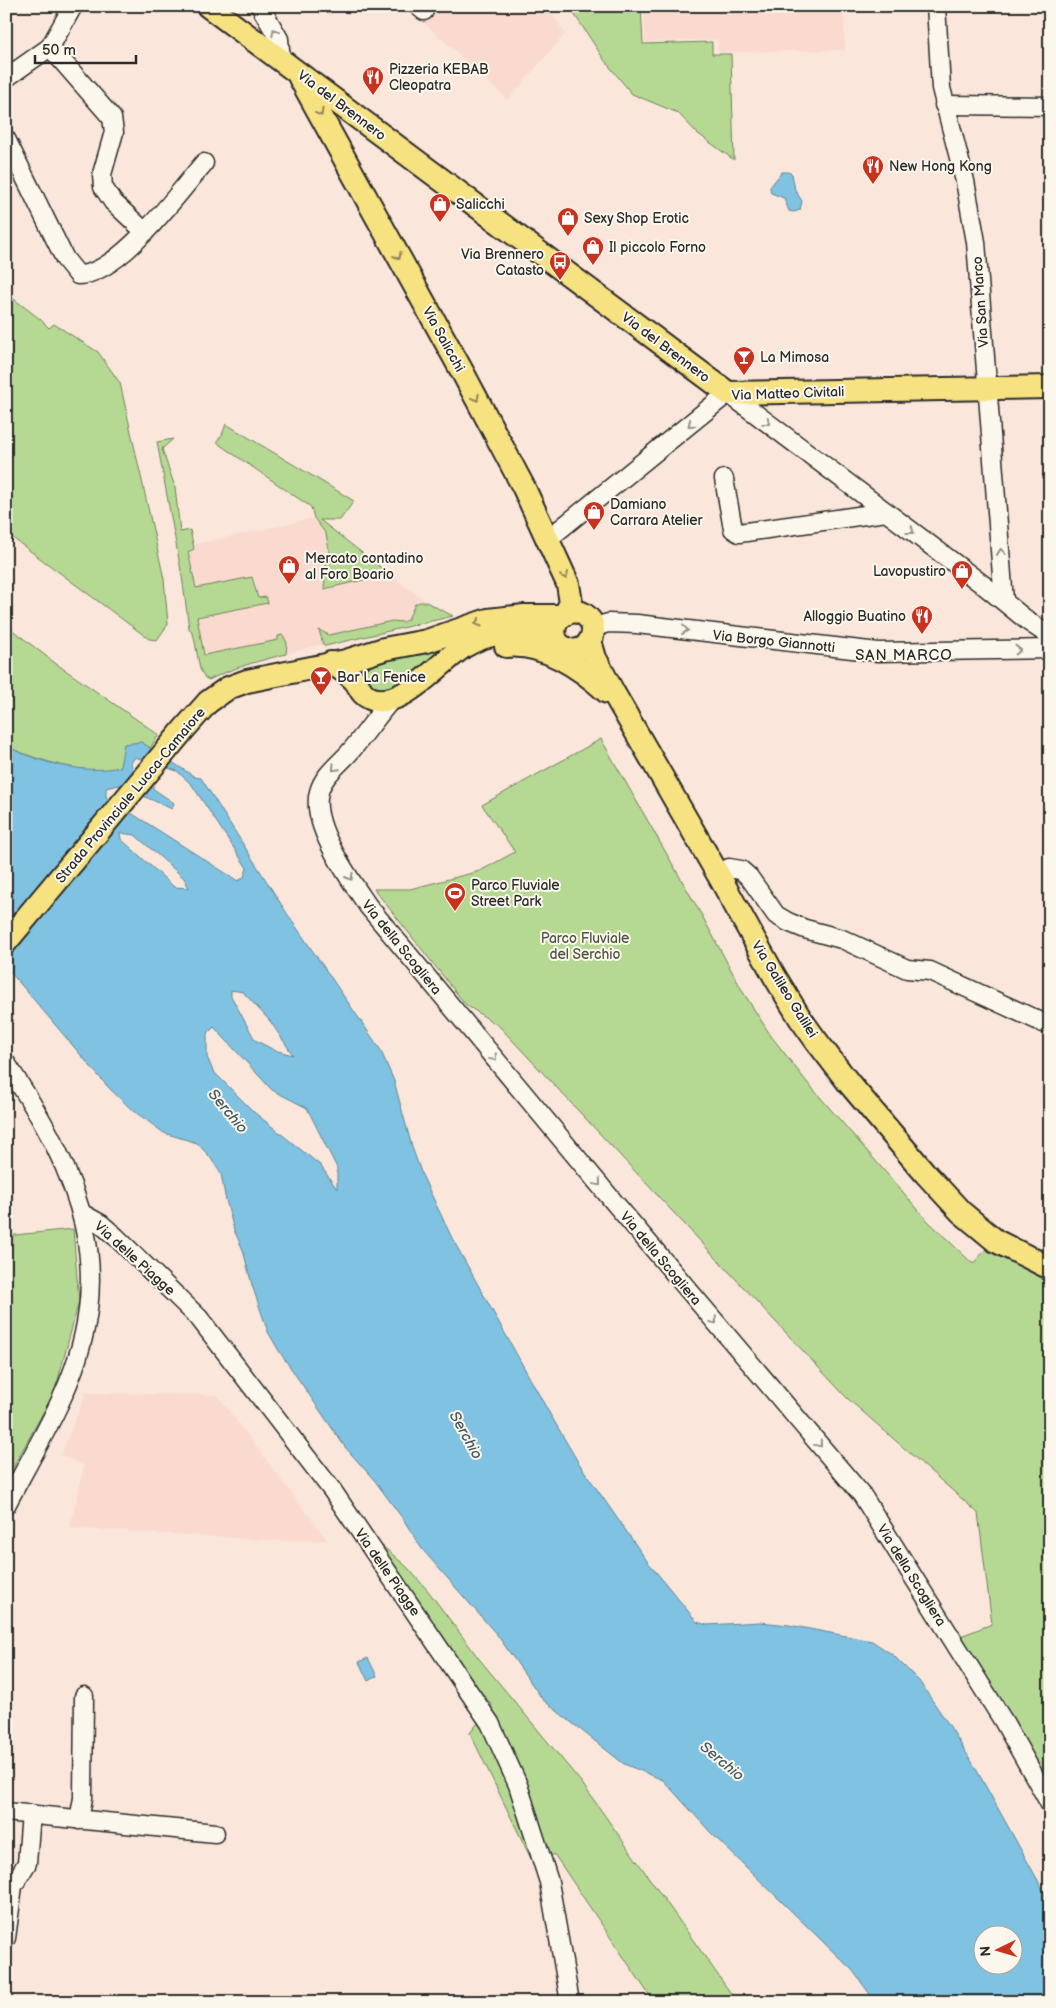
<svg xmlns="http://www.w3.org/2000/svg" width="1056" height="2008" viewBox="0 0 1056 2008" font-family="'Balsamiq Sans',sans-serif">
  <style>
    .built { fill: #fadace }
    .green { fill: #b5d892; stroke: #70825e }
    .water { fill: #80c2e1; stroke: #5e8698; fill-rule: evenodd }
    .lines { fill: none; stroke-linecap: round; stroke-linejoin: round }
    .minor-casing { stroke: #2b2b2b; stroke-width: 21 }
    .major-casing { stroke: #2b2b2b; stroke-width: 26 }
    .minor { stroke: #fbf7ec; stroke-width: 18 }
    .major { stroke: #f7e281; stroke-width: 22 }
    .oneway { stroke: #93918c }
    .oneway2 { stroke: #918656 }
    .labels { text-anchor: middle; stroke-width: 4; stroke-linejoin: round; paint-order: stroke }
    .poi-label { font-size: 14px; fill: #2b2b2b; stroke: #fbf7ec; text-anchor: start }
    .street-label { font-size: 14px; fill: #2b2b2b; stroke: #fbf7ec }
    .park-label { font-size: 14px; fill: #4e5645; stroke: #fbf7ec }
    .neighbourhood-label { font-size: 15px; letter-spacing: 1px; fill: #2b2b2b; stroke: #fbf7ec }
    .water-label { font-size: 15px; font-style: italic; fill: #445862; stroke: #fbf7ec }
  </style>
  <rect width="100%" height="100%" fill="#fae6da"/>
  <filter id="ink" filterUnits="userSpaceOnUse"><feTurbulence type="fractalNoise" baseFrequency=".02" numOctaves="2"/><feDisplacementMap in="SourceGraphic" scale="10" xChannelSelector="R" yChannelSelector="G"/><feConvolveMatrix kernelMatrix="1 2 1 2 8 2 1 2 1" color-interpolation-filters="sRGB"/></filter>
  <g filter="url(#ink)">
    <g class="built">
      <path d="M 428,6 L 548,6 L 565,34 L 508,100 L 418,17 Z"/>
      <path d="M 644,6 L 859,6 L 859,13 L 844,14 L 845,50 L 718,52 L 717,39 L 645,42 Z"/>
      <path d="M 314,518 L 326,534 L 330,555 L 326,564 L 324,589 L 389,574 L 426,602 L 420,602 L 411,609 L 408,619 L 403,622 L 392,621 L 329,635 L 319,630 L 323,644 L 286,654 L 287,643 L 278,640 L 204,655 L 197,617 L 268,602 L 258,598 L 252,577 L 196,589 L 188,551 L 194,549 L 193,545 Z"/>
      <path d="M 86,1393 L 217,1395 L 327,1540 L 283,1541 L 70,1528 L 84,1466 L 61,1455 Z"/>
    </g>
    <g class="green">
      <path d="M 569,6 L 641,6 L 643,44 L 712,42 L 712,54 L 731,54 L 734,160 L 697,133 L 678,113 L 632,94 L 605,61 Z"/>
      <path d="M 6,293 L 40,319 L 49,328 L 54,324 L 98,352 L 120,383 L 164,579 L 168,624 L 157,640 L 149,639 L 6,533 Z"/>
      <path d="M 226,424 L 354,501 L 340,520 L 320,520 L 389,574 L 324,589 L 326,564 L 330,555 L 326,534 L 314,518 L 311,507 L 220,445 L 217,441 L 222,435 Z"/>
      <path d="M 173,439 L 162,449 L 175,487 L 180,532 L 190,530 L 194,549 L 188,552 L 196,588 L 252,577 L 258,598 L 266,597 L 268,603 L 197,617 L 204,655 L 278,640 L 278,636 L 283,635 L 287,643 L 286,654 C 259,661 234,667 209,680 L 205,678 L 200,669 L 194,637 L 189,628 L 182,576 L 157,442 Z"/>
      <path d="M 420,602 L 426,602 L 453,616 L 325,646 L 323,644 L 319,630 L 329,635 L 392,621 L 403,622 L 408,619 L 415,604 Z"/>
      <path d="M 6,625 L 55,663 L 159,735 L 150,748 L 141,742 C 135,749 127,764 118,768 C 93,778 30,758 6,746 Z"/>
      <path d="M 438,651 L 439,654 L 391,690 L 375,692 L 364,675 L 367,665 L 377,659 Z"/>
      <path d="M 601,739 L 701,914 L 743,992 L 771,1036 L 806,1081 L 928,1221 L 973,1264 L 988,1246 L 1050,1280 L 1050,1790 L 958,1637 L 992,1624 L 978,1513 L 847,1398 L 499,1026 L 466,1005 L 374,889 L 410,889 L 480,871 L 515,852 L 482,805 Z"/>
      <path d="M 73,1229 L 79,1301 L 55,1391 L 6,1480 L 6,1236 Z"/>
      <path d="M 366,1532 L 407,1567 L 429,1592 L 480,1660 L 581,1782 L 737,2002 L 654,2002 L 554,1854 L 536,1869 L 470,1733 L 492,1705 L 464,1671 Z"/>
    </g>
    <g class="water">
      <path d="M 782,172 L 788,172 L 792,174 L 795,190 L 802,201 L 800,210 L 794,212 L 789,211 L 784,198 L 771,193 L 770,187 Z"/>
      <path d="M 141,742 L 195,777 L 201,778 L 288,915 L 380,1049 L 394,1081 L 412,1147 L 422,1175 L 452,1238 L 547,1409 L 578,1462 L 617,1518 L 647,1561 L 697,1622 L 707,1625 L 760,1622 L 789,1625 L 872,1641 L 893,1655 L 919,1681 L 949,1725 L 975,1767 L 1041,1886 L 1050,1905 L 1050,2002 L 878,2002 L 872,1997 L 853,1971 L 711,1833 L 663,1780 L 624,1764 L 543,1700 L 498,1636 L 422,1549 L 403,1519 L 375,1481 L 345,1447 L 279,1351 L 268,1332 L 252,1285 L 243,1250 L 234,1230 L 225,1196 L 221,1174 L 210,1157 L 197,1143 L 164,1133 L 131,1109 L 108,1087 L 6,967 L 6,746 C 37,762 85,775 120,767 L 124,744 ZM 135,757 L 177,771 L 192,785 L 247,868 L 244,877 L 238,881 L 106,797 L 106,788 L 119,785 L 172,809 L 174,803 C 162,794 133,778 131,763 ZM 120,833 L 135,835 L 184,878 L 189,888 L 174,887 L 121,839 ZM 231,990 L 243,992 L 270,1021 L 293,1055 L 274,1050 L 255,1040 L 231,996 ZM 214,1027 L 272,1090 L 307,1108 L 337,1168 L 337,1189 L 320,1165 L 255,1113 L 213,1071 L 207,1057 L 207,1034 ZM 984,1936 L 1014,1936 L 1014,1966 L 984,1966 Z"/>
      <path d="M 368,1658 L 377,1676 L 368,1681 L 359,1662 Z"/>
    </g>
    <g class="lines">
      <g class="minor-casing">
        <g id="minor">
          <path d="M 260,6 L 279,39 L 281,60"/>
          <path d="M 418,6 L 424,11"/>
          <path d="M 936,6 L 941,88 L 965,181 L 976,242 L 1004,601"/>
          <path d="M 50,47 L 112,118 L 114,132 L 102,174 L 103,187 L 113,202 L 145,232"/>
          <path d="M 6,78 L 50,47 L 73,6"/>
          <path d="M 944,105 L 1050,106"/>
          <path d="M 6,139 L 65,259 L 78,275 C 119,275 178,193 204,163"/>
          <path d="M 724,479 L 733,529 L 739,533 L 886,512"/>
          <path d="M 548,539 L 728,393 L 986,587 L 1029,622 L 1050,636"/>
          <path d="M 593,631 L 595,627 L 608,623 L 637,624 L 878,652 L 1050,649"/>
          <path d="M 392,699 C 377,716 364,736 349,753 C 338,765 323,776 319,792 C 310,825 350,879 368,906 L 613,1201 L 862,1495 L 1004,1722 L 1050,1804"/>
          <path d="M 719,876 L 729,868 L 741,870 L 749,877 L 776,915 L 788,922 L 805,929 L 842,939 L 907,969 L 930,971 L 1050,1026"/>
          <path d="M 6,1063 C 81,1176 122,1273 59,1404 C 43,1438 24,1471 6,1505"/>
          <path d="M 83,1214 L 101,1224 L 116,1237 L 199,1318 L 332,1490 L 490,1723 L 518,1785 L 549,1882 L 570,2002"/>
          <path d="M 6,1812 L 215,1833"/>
          <path d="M 79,1820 L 83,1798 L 84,1696"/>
          <path d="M 6,1938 L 13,1886 L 27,1863 L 31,1814"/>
        </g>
      </g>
      <g class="major-casing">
        <g id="major">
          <path d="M 208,6 L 728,393 L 1050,387"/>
          <path d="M 300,78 L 463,373 L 524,488 L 568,584 L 571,603 L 565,614"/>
          <path d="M 590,641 L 595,658 L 613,692 L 719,876 L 775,977 L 800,1018 L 815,1039 L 848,1082 L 925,1173 L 961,1212 L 996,1241 L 1050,1268"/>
          <path d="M 506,646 C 543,642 581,668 607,692"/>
          <path d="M 331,663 C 339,668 350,674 356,682 C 361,689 361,694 370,698 C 400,712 440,662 463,647 C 476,639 492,634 506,632 C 523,629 540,631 554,640 C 560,644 563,649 570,650 C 586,654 599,634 590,620 C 576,600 545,619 557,642"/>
          <path d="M 6,942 L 185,728 L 208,702 L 228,688 L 247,681 L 346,661 L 384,649 L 427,641 L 488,620 L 524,616 L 561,616"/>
        </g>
      </g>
      <use href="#minor" class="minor"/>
      <use href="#major" class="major"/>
    </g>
    <defs><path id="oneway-chevron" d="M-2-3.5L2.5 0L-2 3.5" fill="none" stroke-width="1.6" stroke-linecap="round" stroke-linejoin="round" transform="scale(1.25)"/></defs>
    <g class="oneway">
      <use href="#oneway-chevron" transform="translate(275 32) rotate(-118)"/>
      <use href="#oneway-chevron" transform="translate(767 422) rotate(37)"/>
      <use href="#oneway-chevron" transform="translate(691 424) rotate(141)"/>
      <use href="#oneway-chevron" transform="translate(911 531) rotate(37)"/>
      <use href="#oneway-chevron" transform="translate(1001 552) rotate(-95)"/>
      <use href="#oneway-chevron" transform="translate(685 630) rotate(7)"/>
      <use href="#oneway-chevron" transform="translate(1018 650) rotate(-1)"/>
      <use href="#oneway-chevron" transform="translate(335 768) rotate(133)"/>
      <use href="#oneway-chevron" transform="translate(350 877) rotate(60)"/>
      <use href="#oneway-chevron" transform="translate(494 1058) rotate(50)"/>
      <use href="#oneway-chevron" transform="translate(598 1183) rotate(50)"/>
      <use href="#oneway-chevron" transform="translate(714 1321) rotate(50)"/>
      <use href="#oneway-chevron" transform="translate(819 1444) rotate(50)"/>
    </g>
    <g class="oneway2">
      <use href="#oneway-chevron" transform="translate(320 113) rotate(61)"/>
      <use href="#oneway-chevron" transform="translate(398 256) rotate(61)"/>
      <use href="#oneway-chevron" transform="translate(476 398) rotate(62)"/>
      <use href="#oneway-chevron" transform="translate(565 576) rotate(67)"/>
      <use href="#oneway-chevron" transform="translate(478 623) rotate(163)"/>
    </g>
  </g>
  <defs>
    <g id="restaurant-pin" transform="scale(1.125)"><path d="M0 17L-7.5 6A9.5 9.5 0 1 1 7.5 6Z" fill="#c8321e" stroke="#fbf7ec"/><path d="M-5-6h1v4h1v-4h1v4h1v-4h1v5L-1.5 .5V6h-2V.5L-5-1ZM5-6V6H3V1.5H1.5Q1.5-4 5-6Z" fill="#fff"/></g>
    <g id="shop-pin" transform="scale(1.125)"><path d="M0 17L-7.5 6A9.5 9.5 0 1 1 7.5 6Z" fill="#c8321e" stroke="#fbf7ec"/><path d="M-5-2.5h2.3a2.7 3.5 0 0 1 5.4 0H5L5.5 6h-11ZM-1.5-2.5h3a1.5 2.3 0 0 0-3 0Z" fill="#fff"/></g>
    <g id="bus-pin" transform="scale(1.125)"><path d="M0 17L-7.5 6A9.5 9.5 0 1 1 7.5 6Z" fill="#c8321e" stroke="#fbf7ec"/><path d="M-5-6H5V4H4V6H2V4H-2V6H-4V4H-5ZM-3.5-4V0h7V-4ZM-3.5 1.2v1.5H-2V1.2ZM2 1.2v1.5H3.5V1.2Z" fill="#fff"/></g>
    <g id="bar-pin" transform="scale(1.125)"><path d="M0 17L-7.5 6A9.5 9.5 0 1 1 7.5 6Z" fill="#c8321e" stroke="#fbf7ec"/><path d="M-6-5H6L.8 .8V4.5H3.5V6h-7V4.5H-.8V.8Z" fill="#fff"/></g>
    <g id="stadium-pin" transform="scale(1.125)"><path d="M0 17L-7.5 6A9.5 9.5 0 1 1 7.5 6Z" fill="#c8321e" stroke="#fbf7ec"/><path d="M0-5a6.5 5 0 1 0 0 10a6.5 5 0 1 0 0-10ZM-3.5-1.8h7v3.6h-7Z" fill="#fff"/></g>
  </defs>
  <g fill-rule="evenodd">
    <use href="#restaurant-pin" x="373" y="77"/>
    <use href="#restaurant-pin" x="873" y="166"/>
    <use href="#shop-pin" x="440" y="204"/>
    <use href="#shop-pin" x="568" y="218"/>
    <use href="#shop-pin" x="593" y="247"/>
    <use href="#bus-pin" x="560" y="262"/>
    <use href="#bar-pin" x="744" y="357"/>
    <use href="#shop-pin" x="594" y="512"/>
    <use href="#shop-pin" x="289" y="566"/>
    <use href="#shop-pin" x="962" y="571"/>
    <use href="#restaurant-pin" x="922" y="616"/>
    <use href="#bar-pin" x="321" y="677"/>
    <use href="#stadium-pin" x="455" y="893"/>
  </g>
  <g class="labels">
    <g class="poi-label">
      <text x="389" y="74">Pizzeria KEBAB<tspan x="389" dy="16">Cleopatra</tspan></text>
      <text x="889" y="171">New Hong Kong</text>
      <text x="456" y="209">Salicchi</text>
      <text x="584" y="223">Sexy Shop Erotic</text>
      <text x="609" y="252">Il piccolo Forno</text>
      <text x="544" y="259" text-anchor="end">Via Brennero<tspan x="544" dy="16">Catasto</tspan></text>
      <text x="760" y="362">La Mimosa</text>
      <text x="610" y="509">Damiano<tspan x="610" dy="16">Carrara Atelier</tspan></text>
      <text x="305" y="563">Mercato contadino<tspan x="305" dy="16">al Foro Boario</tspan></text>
      <text x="946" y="576" text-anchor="end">Lavopustiro</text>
      <text x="906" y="621" text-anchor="end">Alloggio Buatino</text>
      <text x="337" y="682">Bar La Fenice</text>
      <text x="471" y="890">Parco Fluviale<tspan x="471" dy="16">Street Park</tspan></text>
    </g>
    <g class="street-label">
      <text transform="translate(342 105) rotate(37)" y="5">Via del Brennero</text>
      <text transform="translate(980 302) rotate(-94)" y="5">Via San Marco</text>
      <text transform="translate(444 339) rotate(61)" y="5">Via Salicchi</text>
      <text transform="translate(666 347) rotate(37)" y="5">Via del Brennero</text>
      <text transform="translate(788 393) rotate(-2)" y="5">Via Matteo Civitali</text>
      <text transform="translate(774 641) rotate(6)" y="5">Via Borgo Giannotti</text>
      <text transform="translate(130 795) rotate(-50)" y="5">Strada Provinciale Lucca-Camaiore</text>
      <text transform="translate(402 947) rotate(51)" y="5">Via della Scogliera</text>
      <text transform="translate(785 989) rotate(58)" y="5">Via Galileo Galilei</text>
      <text transform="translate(135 1258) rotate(42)" y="5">Via delle Piagge</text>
      <text transform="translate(661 1258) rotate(50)" y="5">Via della Scogliera</text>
      <text transform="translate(388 1572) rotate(55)" y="5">Via delle Piagge</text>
      <text transform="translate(912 1575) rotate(58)" y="5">Via della Scogliera</text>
    </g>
    <g class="park-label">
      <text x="585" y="943">Parco Fluviale<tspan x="585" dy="16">del Serchio</tspan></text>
    </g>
    <g class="neighbourhood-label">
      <text x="904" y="660">SAN MARCO</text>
    </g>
    <g class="water-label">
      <text transform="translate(228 1111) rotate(50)" y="5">Serchio</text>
      <text transform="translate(466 1435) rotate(61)" y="5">Serchio</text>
      <text transform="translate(722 1761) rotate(40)" y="5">Serchio</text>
    </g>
  </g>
  <rect width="1056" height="2008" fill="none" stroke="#fbf7ec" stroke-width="25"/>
  <rect x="12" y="12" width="1031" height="1983" fill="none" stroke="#2b2b2b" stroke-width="2" filter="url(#ink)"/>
  <g transform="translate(998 1950) rotate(265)"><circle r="24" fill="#fbf7ec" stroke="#a8a59f"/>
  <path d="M0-4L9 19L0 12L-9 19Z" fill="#c8321e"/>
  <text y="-8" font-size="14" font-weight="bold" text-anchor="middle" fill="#2b2b2b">N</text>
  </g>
  <path d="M35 55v8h101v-8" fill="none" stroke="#2b2b2b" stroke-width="2.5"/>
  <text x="42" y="55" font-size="15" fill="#2b2b2b" stroke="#fbf7ec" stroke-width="4" paint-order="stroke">50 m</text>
</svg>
